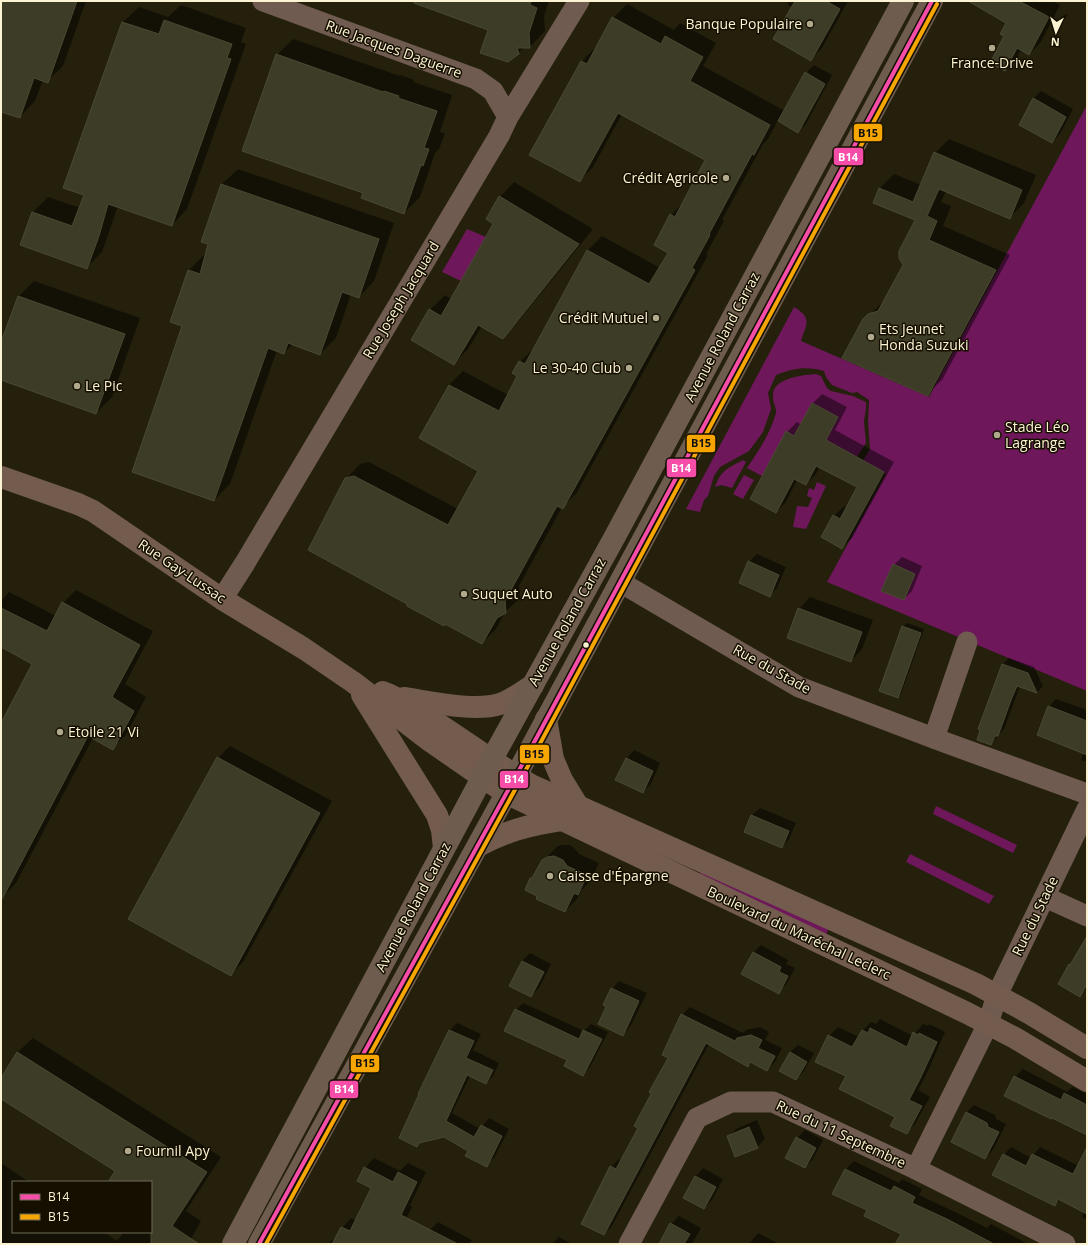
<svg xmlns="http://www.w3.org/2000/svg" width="1088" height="1245" viewBox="0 0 1088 1245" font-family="'Open Sans',sans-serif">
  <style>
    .green { fill: #6e175a }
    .shadow { fill: #0007 }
    .building { fill: #3d3c27; stroke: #4a4932 }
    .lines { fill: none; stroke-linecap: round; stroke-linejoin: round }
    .minor { stroke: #705b51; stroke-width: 21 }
    .secondary { stroke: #735b4e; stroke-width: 22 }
    .primary { stroke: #6e5c4e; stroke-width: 22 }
    .bus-1-casing { stroke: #150f00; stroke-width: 7 }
    .bus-2-casing { stroke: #150f00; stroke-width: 7 }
    .bus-1 { stroke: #f54da8; stroke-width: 4 }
    .bus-2 { stroke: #f7a600; stroke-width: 4 }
    .poi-dot { fill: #b0a98c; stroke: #150f00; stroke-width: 1.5 }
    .bus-dot { fill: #fbf3d1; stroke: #150f00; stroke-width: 1.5 }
    .labels { text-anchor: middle; stroke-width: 3; stroke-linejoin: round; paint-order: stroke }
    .poi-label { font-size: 14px; fill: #fbf3d1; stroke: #150f00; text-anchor: start }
    .street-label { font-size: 14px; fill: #fbf3d1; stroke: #150f00 }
    .line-badge { stroke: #150f00; stroke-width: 1.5 }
    .badge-label { font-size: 11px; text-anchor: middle; font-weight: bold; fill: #fff }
    .pale-badge-label { font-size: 11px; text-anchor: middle; font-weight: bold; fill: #111 }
  </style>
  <rect width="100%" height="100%" fill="#24200c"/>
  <g class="green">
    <path d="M 1087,105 L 1087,691 L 827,582 L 886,474 L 870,464 L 864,474 L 858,469 L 870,449 L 868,422 L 869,400 L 857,392 L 852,393 L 832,385 L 826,377 L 824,371 C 807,366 793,368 776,375 L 768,393 L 771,409 L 763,432 L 749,451 L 720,467 L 714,476 L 708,496 L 704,500 L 700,512 L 686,509 L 794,307 C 813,318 806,324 801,341 L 929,397 Z"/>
    <path d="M 467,229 L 486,237 L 461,281 L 442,272 Z"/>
    <path d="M 816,374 L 821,376 L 827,388 L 831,391 L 853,396 L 866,402 L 866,409 L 864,421 L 866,443 L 857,457 L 834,444 L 824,444 L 838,417 L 812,403 L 798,429 L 810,436 L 807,443 L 786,432 L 762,476 L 747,468 C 759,450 770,434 776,413 C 777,408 772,401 773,395 C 773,378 803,375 816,374 Z"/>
    <path d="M 743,460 L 746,462 L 732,488 L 721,485 L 715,487 C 721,470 728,468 743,460 Z"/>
    <path d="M 744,475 L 754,480 L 743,499 L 733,494 Z"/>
    <path d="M 817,482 L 826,486 L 806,529 L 793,527 L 797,506 L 808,507 L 812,498 L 807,496 L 809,488 L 814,490 Z"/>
    <path d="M 936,806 L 1017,845 L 1013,853 L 933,814 Z"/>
    <path d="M 910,854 L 994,896 L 989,904 L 906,862 Z"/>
    <path d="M 701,870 L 829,928 L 826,935 L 698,879 Z"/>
  </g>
  <g class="shadow">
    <path d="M 1,1 L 86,1 L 63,66 L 47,81 L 43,80 L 35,101 L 20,117 L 1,110 Z"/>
    <path d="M 442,1 L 549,1 L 544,16 L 545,31 L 530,47 L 525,47 L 518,53 L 489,29 Z"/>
    <path d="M 790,1 L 848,1 L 822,48 L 811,59 L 792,7 L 787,4 Z"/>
    <path d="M 1019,1 L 1053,1 L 1060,5 L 1041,42 L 1029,54 L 1021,50 L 1017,57 L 1005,69 L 1006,35 L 1002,33 Z"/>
    <path d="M 627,4 L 674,30 L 680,23 L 716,43 L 703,66 L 785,111 L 806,73 L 814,65 L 832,75 L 806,124 L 798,132 L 778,120 L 768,139 L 763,144 L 722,220 L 724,221 L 706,254 L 708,255 L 576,494 L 562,507 L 519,586 L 520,598 L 505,612 L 496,629 L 482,643 L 346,479 L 360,464 L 369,462 L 458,509 L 480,471 L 420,438 L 449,385 L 463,371 L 508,395 L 519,376 L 520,362 L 534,348 L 588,250 L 602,236 L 660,268 L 669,253 L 671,215 L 683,203 L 706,160 L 622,114 L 593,167 L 579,181 L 531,155 L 582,61 L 596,47 L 597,48 L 613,18 Z"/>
    <path d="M 181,5 L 246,28 L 241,42 L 246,44 L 187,209 L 172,225 L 118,206 L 102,252 L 86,268 L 21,244 L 33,212 L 48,197 L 80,208 L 86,194 L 65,187 L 123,22 L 139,7 L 168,17 Z"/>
    <path d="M 293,39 L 400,76 L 401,75 L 414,80 L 413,82 L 452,95 L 440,132 L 445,133 L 439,149 L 435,153 L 420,197 L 404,213 L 364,192 L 277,55 Z"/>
    <path d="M 1041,91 L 1073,109 L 1060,134 L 1052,142 L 1033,99 Z"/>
    <path d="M 949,139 L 1036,175 L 1024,203 L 1009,218 L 946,191 L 941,202 L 951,206 L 943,226 L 1010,255 L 942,380 L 927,394 L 864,320 L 886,299 L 904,265 L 916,220 L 880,188 L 894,174 L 921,185 L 935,153 Z"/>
    <path d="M 238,169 L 394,223 L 374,281 L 359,297 L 351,294 L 336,338 L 320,354 L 293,344 L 284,353 L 277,350 L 230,484 L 214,500 L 183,326 L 171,321 L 189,270 L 205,254 L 206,255 L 222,184 Z"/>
    <path d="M 514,182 L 593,229 L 517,323 L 503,338 L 482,326 L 468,349 L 454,363 L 430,310 L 445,295 L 452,300 L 495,224 L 500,197 Z"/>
    <path d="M 34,281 L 140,318 L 112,397 L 96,413 L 1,379 L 1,345 L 18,297 Z"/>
    <path d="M 822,394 L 847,407 L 835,430 L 894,462 L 852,538 L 842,548 L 834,516 L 844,506 L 847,508 L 858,487 L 820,466 L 816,474 L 806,484 L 797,480 L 786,502 L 776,512 L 787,432 L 797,422 L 801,425 L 812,404 Z"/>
    <path d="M 757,554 L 786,567 L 777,588 L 769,596 L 749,562 Z"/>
    <path d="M 902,557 L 922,566 L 912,591 L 904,599 L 894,565 Z"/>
    <path d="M 76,590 L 153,631 L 125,684 L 146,697 L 126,735 L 112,748 L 93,738 L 16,883 L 3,896 L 1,895 L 1,725 L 33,663 L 1,645 L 1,601 L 9,592 L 56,616 L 63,603 Z"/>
    <path d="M 810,597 L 873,620 L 862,649 L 851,661 L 799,609 Z"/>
    <path d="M 907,623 L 924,629 L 901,694 L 898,697 L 903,627 Z"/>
    <path d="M 1009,658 L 1034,667 L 1043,686 L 1037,692 L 1020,686 L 1004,729 L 991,744 L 1003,664 Z"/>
    <path d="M 1056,699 L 1087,710 L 1087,762 L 1081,760 L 1084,752 L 1049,707 Z"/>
    <path d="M 230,746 L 332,801 L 243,962 L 231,974 L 218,758 Z"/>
    <path d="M 634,750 L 660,763 L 651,784 L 643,792 L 617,780 L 627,758 Z"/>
    <path d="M 760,808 L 796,823 L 789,839 L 782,847 L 752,815 Z"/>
    <path d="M 563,845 L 570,845 L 575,849 L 579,854 L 599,863 L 590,881 L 581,891 L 577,899 L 565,911 L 539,895 L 531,878 L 535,874 L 540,864 L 558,846 Z"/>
    <path d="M 1087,944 L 1087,988 L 1080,995 L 1070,965 Z"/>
    <path d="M 761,945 L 788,960 L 786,964 L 795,968 L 786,985 L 778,992 L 753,953 Z"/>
    <path d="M 530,953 L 551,964 L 539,988 L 531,996 L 510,986 L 522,961 Z"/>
    <path d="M 619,981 L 647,993 L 630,1027 L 623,1035 L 607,1006 L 612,989 Z"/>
    <path d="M 523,1003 L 584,1031 L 591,1024 L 608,1032 L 590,1067 L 582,1075 L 569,1060 L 516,1010 Z"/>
    <path d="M 690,1007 L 743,1033 L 746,1030 L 760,1027 L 769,1032 L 765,1040 L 782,1048 L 775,1062 L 767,1070 L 752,1062 L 748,1066 L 709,1044 L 612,1226 L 604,1234 L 611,1167 L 619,1159 L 622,1161 L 639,1128 L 670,1058 L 682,1015 Z"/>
    <path d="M 880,1019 L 913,1036 L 923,1024 L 928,1026 L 929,1024 L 945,1032 L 929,1069 L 918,1090 L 930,1097 L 915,1124 L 906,1133 L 896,1116 L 847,1075 L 829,1036 L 838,1027 L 859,1037 L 862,1031 L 871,1022 L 876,1024 Z"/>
    <path d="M 457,1023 L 481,1034 L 473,1050 L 499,1063 L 493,1076 L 486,1083 L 470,1076 L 452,1113 L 480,1129 L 489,1118 L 509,1129 L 494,1158 L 486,1165 L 469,1150 L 444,1136 L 421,1141 L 417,1145 L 429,1072 L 450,1030 Z"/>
    <path d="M 33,1038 L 221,1157 L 186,1211 L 201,1221 L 188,1244 L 1,1244 L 1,1163 L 29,1182 L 13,1182 L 13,1232 L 104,1232 L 117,1241 L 124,1232 L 151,1232 L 151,1182 L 109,1182 L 116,1171 L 1,1098 L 1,1080 L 18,1052 Z"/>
    <path d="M 798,1045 L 814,1053 L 804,1071 L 796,1079 L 790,1052 Z"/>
    <path d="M 1023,1069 L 1067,1092 L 1072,1087 L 1087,1094 L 1087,1134 L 1015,1077 Z"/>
    <path d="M 974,1105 L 995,1115 L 996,1119 L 1006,1124 L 993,1150 L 985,1158 L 966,1113 Z"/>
    <path d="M 757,1120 L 765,1139 L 757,1147 L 728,1137 L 736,1129 Z"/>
    <path d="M 805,1130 L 823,1140 L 813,1159 L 805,1167 L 797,1138 Z"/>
    <path d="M 1011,1147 L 1031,1158 L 1040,1147 L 1079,1166 L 1087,1150 L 1087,1220 L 1082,1217 L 1084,1212 L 1060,1199 L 1054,1205 L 1004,1155 Z"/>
    <path d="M 374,1158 L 400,1171 L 408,1163 L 426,1172 L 410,1205 L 412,1207 L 397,1237 L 390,1244 L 328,1244 L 338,1235 L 342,1228 L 351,1218 L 357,1221 L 373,1188 L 365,1168 Z"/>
    <path d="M 854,1161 L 899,1183 L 902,1179 L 922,1189 L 919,1195 L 955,1212 L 987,1228 L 991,1224 L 1028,1244 L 943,1244 L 834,1193 L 846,1169 Z"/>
    <path d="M 703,1168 L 723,1179 L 712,1200 L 704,1208 L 696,1176 Z"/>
    <path d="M 679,1216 L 701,1228 L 692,1244 L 660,1244 L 671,1224 Z"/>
    <path d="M 438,1222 L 472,1240 L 469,1244 L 423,1244 L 430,1230 Z"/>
    <path d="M 758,1233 L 779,1244 L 749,1244 Z"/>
    <path d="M 559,1237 L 572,1244 L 552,1244 Z"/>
  </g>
  <g class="building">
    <path d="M 1,1 L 77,1 L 48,83 L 34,78 L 20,118 L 1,112 Z"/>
    <path d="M 414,1 L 531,1 L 530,5 L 537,8 L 529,33 L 530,48 L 517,48 L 519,54 L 508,62 L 480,53 L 488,30 L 414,3 Z"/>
    <path d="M 795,1 L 826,1 L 840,9 L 811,61 L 773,39 Z"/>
    <path d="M 968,1 L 1019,1 L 1049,17 L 1029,55 L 1017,48 L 1005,71 L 990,63 L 1004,36 L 1000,34 L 1006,23 Z"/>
    <path d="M 612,17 L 661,44 L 665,36 L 703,57 L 690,81 L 770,125 L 754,155 L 752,154 L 709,234 L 710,235 L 692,268 L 695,270 L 563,509 L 557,506 L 505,601 L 506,613 L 497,618 L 482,644 L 445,624 L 444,626 L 407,606 L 407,604 L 308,550 L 345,478 L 354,476 L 448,525 L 478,471 L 419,438 L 449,385 L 499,411 L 517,376 L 512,373 L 519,361 L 525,364 L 587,250 L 649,284 L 668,253 L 654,245 L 670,214 L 675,217 L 705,160 L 618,113 L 580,182 L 529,155 L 581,61 L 587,64 Z"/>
    <path d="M 164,20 L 232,44 L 227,58 L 231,59 L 172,226 L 108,204 L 99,236 L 87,269 L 20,245 L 32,212 L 72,226 L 84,195 L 63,188 L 122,22 L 159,34 Z"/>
    <path d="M 276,54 L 383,92 L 384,91 L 399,96 L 398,98 L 437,111 L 424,148 L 429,149 L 423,166 L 421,165 L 404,214 L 361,198 L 363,193 L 242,151 Z"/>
    <path d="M 805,72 L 825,84 L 798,133 L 778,121 Z"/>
    <path d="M 1033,98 L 1066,117 L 1052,143 L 1019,125 Z"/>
    <path d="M 934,152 L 1022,190 L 1010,219 L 939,189 L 927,216 L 937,221 L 929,240 L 996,270 L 928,396 L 842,358 L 863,319 L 868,314 L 878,311 L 903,265 L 899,258 L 899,251 L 915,220 L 873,203 L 879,188 L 913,202 Z"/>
    <path d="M 221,184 L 379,239 L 359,298 L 342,292 L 320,355 L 288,343 L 284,354 L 268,348 L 214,501 L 132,472 L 182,326 L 170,322 L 188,270 L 200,274 L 208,244 L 201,242 Z"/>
    <path d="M 499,196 L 579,244 L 503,339 L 478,325 L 454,365 L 411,340 L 429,309 L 441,316 L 493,224 L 486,219 Z"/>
    <path d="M 18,296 L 125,334 L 96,414 L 1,380 L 1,342 Z"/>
    <path d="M 812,403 L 838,417 L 826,440 L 884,472 L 842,549 L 821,537 L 833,515 L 840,519 L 857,487 L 816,466 L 806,485 L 794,479 L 776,513 L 750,499 L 786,431 L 794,436 Z"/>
    <path d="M 748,561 L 779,575 L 770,597 L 739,583 Z"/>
    <path d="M 893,564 L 915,574 L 904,600 L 881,591 Z"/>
    <path d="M 62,602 L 140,645 L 112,697 L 134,711 L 113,750 L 88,736 L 1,901 L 1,723 L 32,664 L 1,647 L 1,608 L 47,631 Z"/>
    <path d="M 798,608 L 862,632 L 851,662 L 787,638 Z"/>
    <path d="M 902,626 L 921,633 L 898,698 L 879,691 Z"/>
    <path d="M 1002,664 L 1028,673 L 1037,693 L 1017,686 L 1011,700 L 998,736 L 995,736 L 991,745 L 977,740 L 980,730 L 978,729 Z"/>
    <path d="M 1048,706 L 1087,721 L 1087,755 L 1037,735 Z"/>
    <path d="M 217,757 L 320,813 L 231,976 L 128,919 Z"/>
    <path d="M 626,758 L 653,771 L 643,793 L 615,780 Z"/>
    <path d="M 751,815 L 789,831 L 782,848 L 744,832 Z"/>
    <path d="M 554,856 L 563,860 L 567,866 L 587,875 L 578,895 L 574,893 L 565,912 L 536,899 L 537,896 L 525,890 L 530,878 L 532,878 L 542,860 L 547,857 Z"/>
    <path d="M 1087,936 L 1087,984 L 1080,997 L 1058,984 L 1069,964 L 1070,965 Z"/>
    <path d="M 753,952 L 781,967 L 779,972 L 788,976 L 779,994 L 741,974 Z"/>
    <path d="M 522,961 L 544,972 L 531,997 L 509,986 Z"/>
    <path d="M 611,988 L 639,1001 L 623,1036 L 598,1024 L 606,1007 L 603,1005 Z"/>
    <path d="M 515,1009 L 579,1039 L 583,1030 L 602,1039 L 583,1076 L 564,1066 L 567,1060 L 504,1031 Z"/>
    <path d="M 681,1014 L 735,1041 L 737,1038 L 751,1035 L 762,1040 L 758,1048 L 775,1056 L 767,1071 L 750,1062 L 748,1067 L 706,1043 L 604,1235 L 581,1224 L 610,1166 L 616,1169 L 638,1128 L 634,1126 L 651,1094 L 649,1092 L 668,1058 L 662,1055 Z"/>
    <path d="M 870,1028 L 907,1047 L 913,1032 L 918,1035 L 919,1033 L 937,1042 L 920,1079 L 909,1100 L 922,1106 L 907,1134 L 890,1126 L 895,1117 L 839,1089 L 846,1076 L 815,1062 L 828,1035 L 852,1047 L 862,1030 L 868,1033 Z"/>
    <path d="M 449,1030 L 474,1041 L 466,1058 L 493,1070 L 486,1084 L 467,1075 L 446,1121 L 474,1137 L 481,1125 L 502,1136 L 487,1167 L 465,1156 L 468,1151 L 444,1137 L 419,1143 L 417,1147 L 399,1138 L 419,1094 L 418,1094 L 429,1071 Z"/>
    <path d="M 17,1052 L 207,1172 L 172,1226 L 199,1244 L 151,1244 L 151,1182 L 108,1182 L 115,1171 L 1,1099 L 1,1078 Z"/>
    <path d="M 790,1052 L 807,1062 L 796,1080 L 779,1071 Z"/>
    <path d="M 1014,1076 L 1061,1100 L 1064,1093 L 1087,1105 L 1087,1135 L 1052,1118 L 1051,1119 L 1004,1096 Z"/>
    <path d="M 966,1112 L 987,1123 L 988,1127 L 999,1132 L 985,1159 L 951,1142 Z"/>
    <path d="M 749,1127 L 758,1148 L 735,1157 L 727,1136 Z"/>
    <path d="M 796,1137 L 816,1148 L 805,1168 L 785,1158 Z"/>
    <path d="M 1087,1147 L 1087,1214 L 1058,1199 L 1055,1206 L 992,1175 L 1003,1154 L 1026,1166 L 1032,1154 L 1073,1174 Z"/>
    <path d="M 364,1167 L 393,1182 L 398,1172 L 417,1182 L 401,1215 L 458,1244 L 332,1244 L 341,1227 L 350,1231 L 371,1188 L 357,1181 Z"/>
    <path d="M 845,1169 L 891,1191 L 894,1186 L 915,1197 L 912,1203 L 947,1219 L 994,1244 L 895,1244 L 901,1234 L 864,1216 L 867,1210 L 832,1194 Z"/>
    <path d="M 695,1176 L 716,1187 L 704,1209 L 683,1198 Z"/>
    <path d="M 670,1223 L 690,1234 L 684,1244 L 659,1244 Z"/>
  </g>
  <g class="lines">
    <g class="minor">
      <path d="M 263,1 L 476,79 L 493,91 L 508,117"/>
      <path d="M 620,582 L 799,687 L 944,742 L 1087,794"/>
      <path d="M 222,599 L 245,563 L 499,136 L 508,117 L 579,1"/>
      <path d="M 934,738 L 967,642"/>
      <path d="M 1045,897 L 1087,916"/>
      <path d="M 916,1169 L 988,1024 L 997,995 L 1087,809"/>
      <path d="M 629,1244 L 697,1118 L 731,1102 L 773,1102 L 916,1169 L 1065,1244"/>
    </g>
    <g class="secondary">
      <path d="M 1,477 L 78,504 L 93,511 L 222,599 L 303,648 L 353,682 L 430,741 L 482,777 L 506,793 L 967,1013 L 1015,1038 L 1087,1081"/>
      <path d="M 383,692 C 397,697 410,706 423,714 C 460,737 494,763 531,785 L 976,984 L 1029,1013 L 1087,1048"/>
      <path d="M 362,695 L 437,815 L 442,830 L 444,848"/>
      <path d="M 404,698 C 431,702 475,712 500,704 C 512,700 522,692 533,685"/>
      <path d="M 546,719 L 553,759 L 562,780 L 578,806"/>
      <path d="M 478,846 C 507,831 528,825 561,820"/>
    </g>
    <g class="primary">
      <path d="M 233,1244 L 498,748 L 613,540 L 903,1"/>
      <path d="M 259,1244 L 523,763 L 932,1"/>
    </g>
    <g class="bus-1-casing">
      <path id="bus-1" d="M 259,1244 L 523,763 L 932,1"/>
    </g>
    <g class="bus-2-casing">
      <path id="bus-2" d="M 266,1244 L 528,766 L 937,4"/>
    </g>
    <use href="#bus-1" class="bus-1"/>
    <use href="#bus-2" class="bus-2"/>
  </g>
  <g class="poi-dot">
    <circle cx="810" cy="24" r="4"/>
    <circle cx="992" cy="48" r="4"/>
    <circle cx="726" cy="178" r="4"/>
    <circle cx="656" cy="318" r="4"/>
    <circle cx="871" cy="337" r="4"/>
    <circle cx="629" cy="368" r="4"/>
    <circle cx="77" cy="386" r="4"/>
    <circle cx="997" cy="435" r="4"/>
    <circle cx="464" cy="594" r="4"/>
    <circle cx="60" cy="732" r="4"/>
    <circle cx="550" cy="876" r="4"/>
    <circle cx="128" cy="1151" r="4"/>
  </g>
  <circle class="bus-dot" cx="586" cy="645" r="3.5"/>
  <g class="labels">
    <g class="poi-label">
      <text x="802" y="29" text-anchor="end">Banque Populaire</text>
      <text x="992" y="68" text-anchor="middle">France-Drive</text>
      <text x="718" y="183" text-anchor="end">Crédit Agricole</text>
      <text x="648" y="323" text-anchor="end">Crédit Mutuel</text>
      <text x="879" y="334">Ets Jeunet<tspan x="879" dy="16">Honda Suzuki</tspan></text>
      <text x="621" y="373" text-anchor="end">Le 30-40 Club</text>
      <text x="85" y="391">Le Pic</text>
      <text x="1005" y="432">Stade Léo<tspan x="1005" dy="16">Lagrange</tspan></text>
      <text x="472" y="599">Suquet Auto</text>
      <text x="68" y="737">Etoile 21 Vi</text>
      <text x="558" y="881">Caisse d'Épargne</text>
      <text x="136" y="1156">Fournil Apy</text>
    </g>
    <g class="street-label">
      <text transform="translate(394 49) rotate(20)" y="5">Rue Jacques Daguerre</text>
      <text transform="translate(401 300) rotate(-59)" y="5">Rue Joseph Jacquard</text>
      <text transform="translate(722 337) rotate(-62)" y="5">Avenue Roland Carraz</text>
      <text transform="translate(182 571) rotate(34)" y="5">Rue Gay-Lussac</text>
      <text transform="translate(567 622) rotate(-61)" y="5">Avenue Roland Carraz</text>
      <text transform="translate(772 669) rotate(29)" y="5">Rue du Stade</text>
      <text transform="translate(413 907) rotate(-62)" y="5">Avenue Roland Carraz</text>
      <text transform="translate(1035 916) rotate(-64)" y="5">Rue du Stade</text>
      <text transform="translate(799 933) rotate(25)" y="5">Boulevard du Maréchal Leclerc</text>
      <text transform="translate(841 1134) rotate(25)" y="5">Rue du 11 Septembre</text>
    </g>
  </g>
  <g class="line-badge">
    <rect x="853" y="123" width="30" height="19" rx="4" fill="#f7a600"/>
    <rect x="833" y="147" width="31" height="19" rx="4" fill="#f54da8"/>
    <rect x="686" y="434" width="30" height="19" rx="4" fill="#f7a600"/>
    <rect x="666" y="458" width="31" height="20" rx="4" fill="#f54da8"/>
    <rect x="519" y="744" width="31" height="20" rx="4" fill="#f7a600"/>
    <rect x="499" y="770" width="30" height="19" rx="4" fill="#f54da8"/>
    <rect x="350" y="1054" width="30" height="19" rx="4" fill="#f7a600"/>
    <rect x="329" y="1080" width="30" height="19" rx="4" fill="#f54da8"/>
  </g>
  <g class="badge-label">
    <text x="848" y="161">B14</text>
    <text x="681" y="472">B14</text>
    <text x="514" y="783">B14</text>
    <text x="344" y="1093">B14</text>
  </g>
  <g class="pale-badge-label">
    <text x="868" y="137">B15</text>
    <text x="701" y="447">B15</text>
    <text x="534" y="758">B15</text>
    <text x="365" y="1067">B15</text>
  </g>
  <rect width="1088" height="1245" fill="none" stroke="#fbf3d1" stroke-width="4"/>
  <rect x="12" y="1181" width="140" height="52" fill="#150f00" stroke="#716a54"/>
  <rect x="20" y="1194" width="20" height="6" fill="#f54da8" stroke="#716a54"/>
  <text x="48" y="1201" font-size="12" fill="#fbf3d1">B14</text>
  <rect x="20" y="1214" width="20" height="6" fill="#f7a600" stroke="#716a54"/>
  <text x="48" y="1221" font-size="12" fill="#fbf3d1">B15</text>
  <g transform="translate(1056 32) rotate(184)" stroke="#150f00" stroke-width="3" paint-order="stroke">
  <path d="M0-3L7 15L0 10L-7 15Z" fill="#fbf3d1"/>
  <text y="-6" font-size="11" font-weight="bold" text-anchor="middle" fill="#fbf3d1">N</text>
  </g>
</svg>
